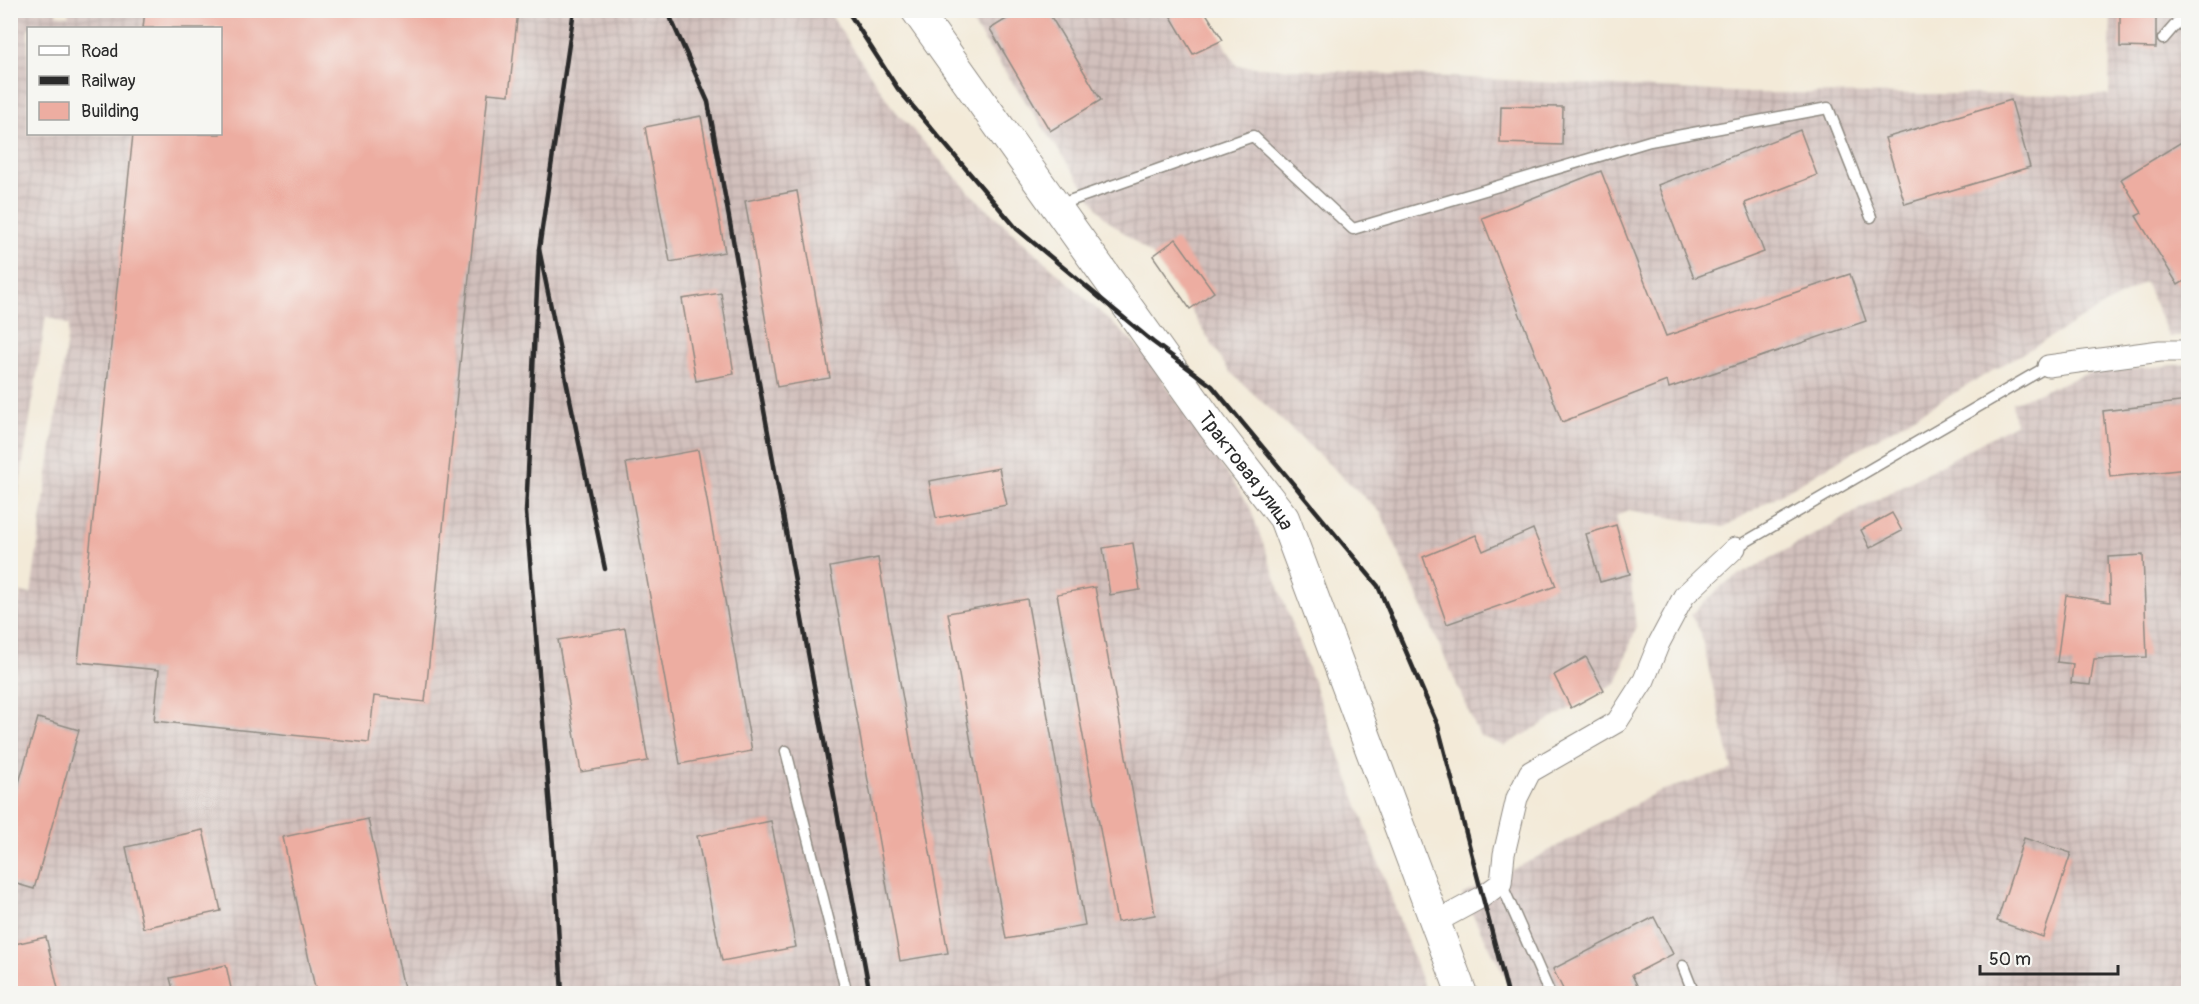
<svg xmlns="http://www.w3.org/2000/svg" width="2199" height="1004" viewBox="0 0 2199 1004" font-family="Pangolin,sans-serif">
  <style>
    .industrial { fill: url(#industrial-grid); fill-rule: evenodd }
    .building { fill: #edada1 }
    .lines { fill: none; stroke-linecap: round; stroke-linejoin: round }
    .lane-casing { stroke: #8f8a82; stroke-width: 13 }
    .street-casing { stroke: #8f8a82; stroke-width: 23 }
    .secondary-casing { stroke: #8f8a82; stroke-width: 32 }
    .lane { stroke: #fff; stroke-width: 10 }
    .street { stroke: #fff; stroke-width: 21 }
    .secondary { stroke: #fff; stroke-width: 30 }
    .rail { stroke: #2b2b2b; stroke-width: 4.5 }
    .labels { text-anchor: middle; stroke-width: 4.5; stroke-linejoin: round; paint-order: stroke }
    .street-label { font-size: 20px; fill: #2b2b2b; stroke: #f6f6f2 }
  </style>
  <defs>
    <pattern id="industrial-grid" width="8" height="8" patternUnits="userSpaceOnUse" patternTransform="scale(1.5)"><rect width="8" height="8" fill="#d1c0bc"/><path d="M0 4h8M4 0v8" fill="none" stroke="#b4a5a2"/></pattern>
  </defs>
  <rect width="100%" height="100%" fill="#f6f6f2"/>
  <filter id="ink" filterUnits="userSpaceOnUse"><feTurbulence type="fractalNoise" baseFrequency=".0167" numOctaves="2"/><feDisplacementMap in="SourceGraphic" scale="12" xChannelSelector="R" yChannelSelector="G"/><feConvolveMatrix kernelMatrix="1 2 1 2 8 2 1 2 1" color-interpolation-filters="sRGB"/></filter>
  <filter id="wash" filterUnits="userSpaceOnUse"><feTurbulence type="fractalNoise" baseFrequency=".008" numOctaves="4" result="noise"/><feDisplacementMap in="SourceGraphic" scale="24" xChannelSelector="R" yChannelSelector="G"/><feGaussianBlur stdDeviation="1.35" result="paint"/><feColorMatrix in="noise" values="0 0 0 0 0 0 0 0 0 0 0 0 0 0 0 0 0 1.4 0 .05"/><feComposite in="paint" operator="in"/></filter>
  <g filter="url(#wash)">
    <rect width="100%" height="100%" fill="#f3ead8"/>
    <g class="industrial">
      <path d="M 69,10 L 828,11 L 892,107 L 973,196 L 1142,350 L 1249,505 L 1426,993 L 11,993 L 11,642 L 21,592 L 31,594 L 69,325 L 46,316 L 11,541 L 11,11 L 57,11 L 57,14 L 68,16 ZM 28,28 L 220,28 L 220,134 L 28,134 Z"/>
      <path d="M 964,11 L 1204,11 L 1237,66 L 1750,93 L 2109,95 L 2111,11 L 2188,11 L 2188,336 L 2169,337 L 2145,282 L 1724,527 L 1629,510 L 1616,516 L 1630,574 L 1636,628 L 1617,682 L 1504,746 L 1479,735 L 1381,513 L 1228,370 L 1190,309 L 1153,256 L 1104,217 Z"/>
      <path d="M 2188,364 L 2188,993 L 1514,993 L 1462,895 L 1528,862 L 1657,792 L 1732,769 L 1700,631 L 1691,615 L 1724,584 L 2015,424 L 2012,403 L 2088,373 Z"/>
    </g>
    <g id="blocks">
      <g class="building">
        <path d="M 145,10 L 518,10 L 509,95 L 488,93 L 425,702 L 374,696 L 369,743 L 154,721 L 159,670 L 78,662 L 133,134 L 220,134 L 220,28 L 143,28 Z"/>
        <path d="M 1021,10 L 1047,10 L 1101,100 L 1050,131 L 990,29 Z"/>
        <path d="M 1167,10 L 1204,10 L 1223,40 L 1193,54 Z"/>
        <path d="M 2120,10 L 2156,10 L 2156,48 L 2120,47 Z"/>
        <path d="M 2011,100 L 2030,167 L 1905,204 L 1885,138 Z"/>
        <path d="M 1501,106 L 1563,107 L 1562,145 L 1500,143 Z"/>
        <path d="M 701,116 L 725,252 L 670,262 L 645,127 Z"/>
        <path d="M 1800,130 L 1817,175 L 1745,203 L 1764,252 L 1694,278 L 1658,185 Z"/>
        <path d="M 2188,138 L 2188,279 L 2178,285 L 2136,216 L 2142,213 L 2121,179 Z"/>
        <path d="M 1601,171 L 1666,336 L 1850,274 L 1866,321 L 1669,388 L 1667,381 L 1562,422 L 1482,218 Z"/>
        <path d="M 797,191 L 830,378 L 777,387 L 745,201 Z"/>
        <path d="M 1176,239 L 1214,292 L 1190,309 L 1153,256 Z"/>
        <path d="M 721,293 L 734,374 L 696,381 L 682,299 Z"/>
        <path d="M 2188,401 L 2188,469 L 2110,477 L 2103,411 Z"/>
        <path d="M 698,450 L 752,751 L 680,764 L 626,463 Z"/>
        <path d="M 999,468 L 1007,505 L 936,518 L 929,481 Z"/>
        <path d="M 1892,513 L 1902,531 L 1870,548 L 1861,530 Z"/>
        <path d="M 1616,525 L 1630,574 L 1600,582 L 1586,534 Z"/>
        <path d="M 1533,529 L 1556,586 L 1447,624 L 1423,557 L 1476,535 L 1483,551 Z"/>
        <path d="M 1133,543 L 1140,590 L 1110,595 L 1103,548 Z"/>
        <path d="M 2143,555 L 2147,657 L 2094,659 L 2090,685 L 2071,683 L 2073,664 L 2057,662 L 2066,595 L 2110,602 L 2108,557 Z"/>
        <path d="M 878,558 L 948,953 L 900,961 L 830,567 Z"/>
        <path d="M 1095,587 L 1155,915 L 1117,922 L 1057,594 Z"/>
        <path d="M 1027,599 L 1085,925 L 1006,939 L 948,613 Z"/>
        <path d="M 625,628 L 648,761 L 581,772 L 558,640 Z"/>
        <path d="M 1586,657 L 1604,690 L 1571,708 L 1554,675 Z"/>
        <path d="M 38,718 L 79,730 L 34,889 L 10,882 L 10,813 Z"/>
        <path d="M 368,819 L 405,993 L 316,993 L 283,837 Z"/>
        <path d="M 771,821 L 796,947 L 722,961 L 697,836 Z"/>
        <path d="M 203,830 L 221,911 L 143,928 L 126,847 Z"/>
        <path d="M 2024,838 L 2071,853 L 2043,937 L 1997,921 Z"/>
        <path d="M 1654,917 L 1673,954 L 1632,975 L 1641,993 L 1565,993 L 1553,969 Z"/>
        <path d="M 46,937 L 59,993 L 13,993 L 10,982 L 10,945 Z"/>
        <path d="M 226,965 L 232,993 L 174,993 L 170,978 Z"/>
      </g>
    </g>
  </g>
  <g filter="url(#ink)">
    <use href="#blocks" fill-opacity="0" stroke="#8f8a82" stroke-width="1.5"/>
    <g class="lines">
      <g class="lane-casing">
        <g id="lane">
          <path d="M 927,22 L 945,10"/>
          <path d="M 2163,39 L 2188,10"/>
          <path d="M 1058,205 L 1253,136 L 1353,229 L 1650,141 L 1828,108 L 1871,217"/>
          <path d="M 1735,548 L 2048,366"/>
          <path d="M 786,751 L 847,994"/>
          <path d="M 1501,883 L 1550,994"/>
          <path d="M 1683,966 L 1694,994"/>
        </g>
      </g>
      <g class="street-casing">
        <g id="street">
          <path d="M 2048,366 L 2160,351 L 2188,351"/>
          <path d="M 1436,922 L 1482,897 L 1501,883 L 1504,854 L 1517,798 L 1530,772 L 1617,722 L 1644,680 L 1659,643 L 1684,596 L 1735,548"/>
        </g>
      </g>
      <g class="secondary-casing">
        <g id="secondary">
          <path id="s1" d="M 916,10 L 1214,428 L 1284,518 L 1462,994"/>
        </g>
      </g>
      <use href="#lane" class="lane"/>
      <use href="#street" class="street"/>
      <use href="#secondary" class="secondary"/>
      <g class="rail">
        <path d="M 574,10 L 539,249 L 605,569"/>
        <path d="M 667,10 L 708,102 L 870,994"/>
        <path d="M 847,10 L 898,89 L 1017,229 L 1153,342 L 1212,386 L 1378,586 L 1438,726 L 1508,994"/>
        <path d="M 539,249 L 526,512 L 554,858 L 562,994"/>
      </g>
    </g>
  </g>
  <g class="labels">
    <g class="street-label">
      <text dy="7" stroke="none"><textPath href="#s1" startOffset="567">Трактовая улица</textPath></text>
    </g>
  </g>
  <rect width="2199" height="1004" fill="none" stroke="#f6f6f2" stroke-width="36"/>
  <rect x="27" y="27" width="195" height="108" fill="#f6f6f2" stroke="#a5a5a2" stroke-width="1.5"/>
  <rect x="39" y="46" width="30" height="9" fill="#ffffff" stroke="#a5a5a2" stroke-width="1.5"/>
  <text x="81" y="57" font-size="18" fill="#2b2b2b">Road</text>
  <rect x="39" y="76" width="30" height="9" fill="#2b2b2b" stroke="#a5a5a2" stroke-width="1.5"/>
  <text x="81" y="87" font-size="18" fill="#2b2b2b">Railway</text>
  <rect x="39" y="102" width="30" height="18" fill="#edada1" stroke="#a5a5a2" stroke-width="1.5"/>
  <text x="81" y="117" font-size="18" fill="#2b2b2b">Building</text>
  <path d="M1980 965v9h138v-9" fill="none" stroke="#2b2b2b" stroke-width="3"/>
  <text x="1989" y="965" font-size="18" fill="#2b2b2b" stroke="#f6f6f2" stroke-width="4.5" paint-order="stroke">50 m</text>
</svg>
